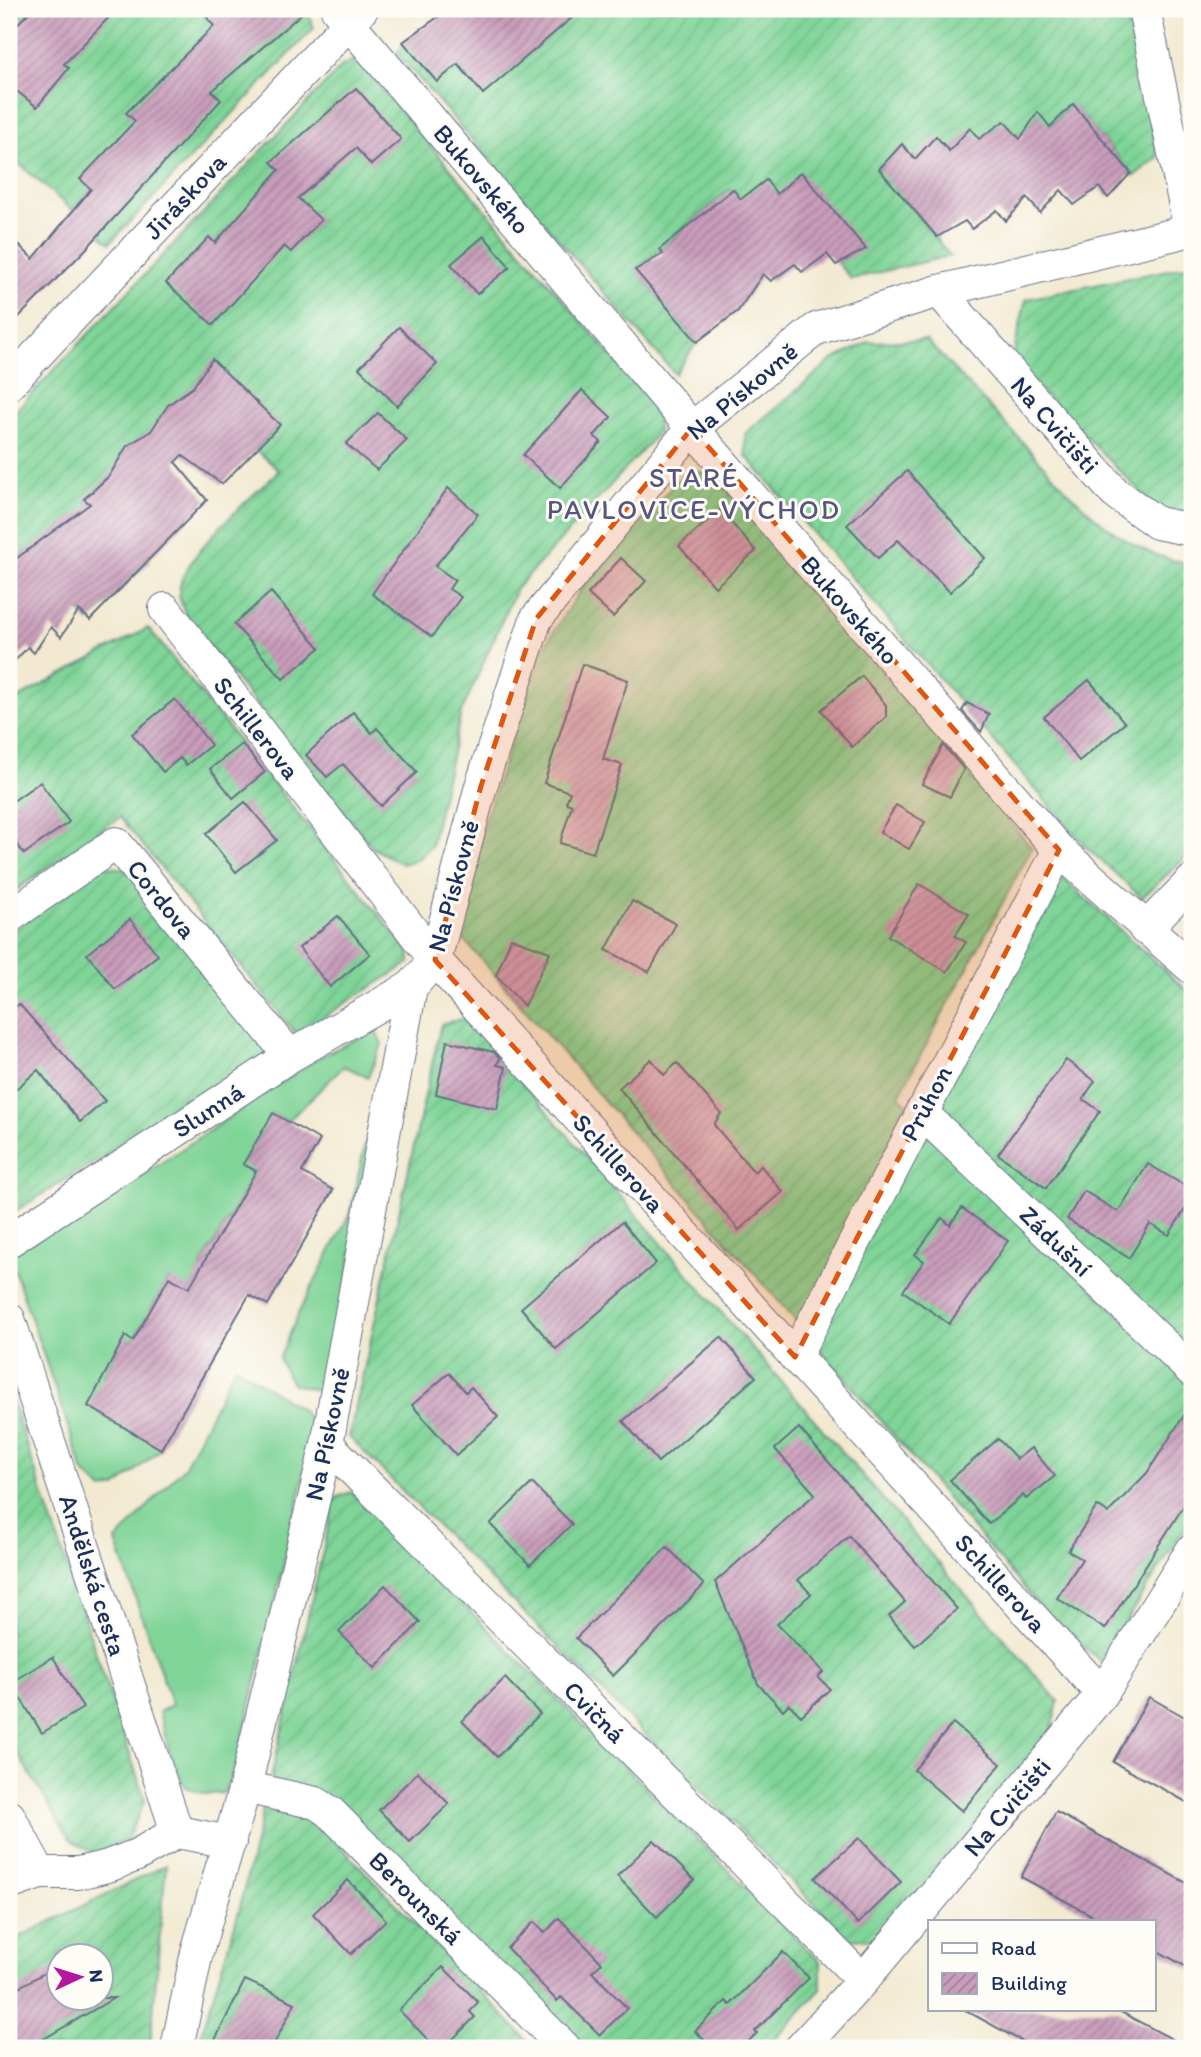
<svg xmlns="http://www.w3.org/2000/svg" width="1201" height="2057" viewBox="0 0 1201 2057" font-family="Itim,sans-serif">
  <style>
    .grass { fill: #7fd497; stroke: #4d827a; stroke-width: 2 }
    .garden { fill: url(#garden-furrows); stroke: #4d827a; stroke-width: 2; fill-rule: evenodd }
    .building { fill: url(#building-hatch) }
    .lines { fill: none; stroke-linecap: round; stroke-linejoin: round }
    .minor-casing { stroke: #667086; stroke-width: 34 }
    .minor { stroke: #fff; stroke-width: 32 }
    .marked { fill: #de5710; fill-opacity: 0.2; stroke: #de5710; stroke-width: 5; stroke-dasharray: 14 9; stroke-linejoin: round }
    .labels { text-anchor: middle; stroke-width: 6; stroke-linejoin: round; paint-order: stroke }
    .street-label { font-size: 26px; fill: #1b2f5e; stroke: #fdfcf7 }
    .neighbourhood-label { font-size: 28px; letter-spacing: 2px; fill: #58567e; stroke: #fdfcf7 }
  </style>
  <defs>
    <pattern id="garden-furrows" width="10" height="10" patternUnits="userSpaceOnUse" patternTransform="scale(1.75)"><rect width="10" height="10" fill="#7fd497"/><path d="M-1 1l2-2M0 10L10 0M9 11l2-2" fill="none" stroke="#6db685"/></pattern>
    <pattern id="building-hatch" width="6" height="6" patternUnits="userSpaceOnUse" patternTransform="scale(1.75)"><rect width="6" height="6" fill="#c99dba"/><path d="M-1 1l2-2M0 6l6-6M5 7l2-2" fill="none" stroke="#a2809a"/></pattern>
  </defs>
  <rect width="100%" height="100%" fill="#fdfcf7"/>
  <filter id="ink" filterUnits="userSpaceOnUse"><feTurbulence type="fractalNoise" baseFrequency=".0143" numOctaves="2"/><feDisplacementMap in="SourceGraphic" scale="14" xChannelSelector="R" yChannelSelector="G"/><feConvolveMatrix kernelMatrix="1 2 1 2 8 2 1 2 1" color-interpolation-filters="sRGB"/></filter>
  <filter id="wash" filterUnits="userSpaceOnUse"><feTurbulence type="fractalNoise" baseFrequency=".00686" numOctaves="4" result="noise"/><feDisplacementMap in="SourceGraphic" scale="28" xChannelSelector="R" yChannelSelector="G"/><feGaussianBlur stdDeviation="1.57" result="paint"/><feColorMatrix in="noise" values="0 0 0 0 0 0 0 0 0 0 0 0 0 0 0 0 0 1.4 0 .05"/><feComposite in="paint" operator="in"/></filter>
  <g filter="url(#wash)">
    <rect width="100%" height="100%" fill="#f2e9d0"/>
    <g class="grass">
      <path d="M 375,1030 L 382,1044 L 368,1077 L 344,1066 L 288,1121 L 273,1114 L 244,1163 L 256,1171 L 201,1266 L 204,1296 L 168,1279 L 133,1341 L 125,1337 L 103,1376 L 111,1380 L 161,1449 L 116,1487 L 103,1490 L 84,1473 L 9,1254 L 100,1204 L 321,1056 Z"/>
      <path d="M 366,1140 L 375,1140 L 324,1392 L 292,1384 L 279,1359 L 301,1308 L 350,1214 Z"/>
      <path d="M 235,1366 L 299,1408 L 314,1423 L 299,1499 L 236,1765 L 224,1793 L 204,1794 L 185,1787 L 170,1754 L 159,1712 L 172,1705 L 116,1541 L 185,1466 Z"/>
    </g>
    <g class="garden">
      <path d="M 9,9 L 307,9 L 314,28 L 110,243 L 9,155 Z"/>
      <path d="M 581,9 L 1125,9 L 1158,157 L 1134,176 L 1073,105 L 1049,126 L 878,166 L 950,256 L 851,279 L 778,194 L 743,202 L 730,189 L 636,270 L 697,342 L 675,374 L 396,52 L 405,44 L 457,64 L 483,93 Z"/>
      <path d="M 356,59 L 657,409 L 658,433 L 516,589 L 461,713 L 431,846 L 418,859 L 402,864 L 373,848 L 187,619 C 185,611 179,601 179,593 C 180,556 253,497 279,470 L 256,450 L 279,425 L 216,368 L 87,501 L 149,561 L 89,621 L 29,560 L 9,573 L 9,418 L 342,66 Z"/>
      <path d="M 1192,265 L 1192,524 L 1157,509 L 1012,361 L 1026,299 Z"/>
      <path d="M 926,340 C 955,371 985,402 1014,433 C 1061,483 1118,558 1192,563 L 1192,851 L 1142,898 L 1084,845 L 746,456 L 745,434 L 832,360 L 869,342 Z"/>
      <path d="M 686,471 L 713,473 L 1032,848 L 899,1095 L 912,1109 L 802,1328 L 453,927 L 484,822 L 542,650 L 582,587 Z"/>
      <path d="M 148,628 L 410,953 L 410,963 L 296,1034 L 120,817 L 9,895 L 9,703 Z"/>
      <path d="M 104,866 L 130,870 L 273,1051 L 9,1215 L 9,934 Z"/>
      <path d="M 1058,874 L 1192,995 L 1192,1356 L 931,1105 Z"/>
      <path d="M 466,1018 L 1058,1701 L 1051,1735 L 949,1858 L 872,1940 L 849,1939 L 349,1437 L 441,1024 Z"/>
      <path d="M 920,1126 L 1192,1383 L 1192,1517 L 1100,1661 L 1042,1609 L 812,1340 Z"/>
      <path d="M 9,1392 L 145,1800 L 127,1840 L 95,1854 L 70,1839 L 9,1740 Z"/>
      <path d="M 351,1492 L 821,1963 L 821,1989 L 767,2048 L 578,2048 L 271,1778 L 335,1498 Z"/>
      <path d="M 263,1809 L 317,1822 L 535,2048 L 197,2048 L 239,1911 Z"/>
      <path d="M 166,1865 L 150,2048 L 9,2048 L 9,1942 ZM 60,1955 L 102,1955 L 102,1997 L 60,1997 Z"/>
    </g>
    <g id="blocks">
      <g class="building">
        <path d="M 32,9 L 117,9 L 64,64 L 69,68 L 37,107 L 9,85 L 9,33 Z"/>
        <path d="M 200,9 L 307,9 L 212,91 L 221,100 L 85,250 L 9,327 L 9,235 L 33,259 L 91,189 L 80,179 L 135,121 L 126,113 L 214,26 Z"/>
        <path d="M 449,9 L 582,9 L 483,94 L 458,64 L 437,82 L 403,42 Z"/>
        <path d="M 356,88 L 401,139 L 371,165 L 356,148 L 298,198 L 321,220 L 291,252 L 284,246 L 213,325 L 166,283 L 209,237 L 215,243 L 279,170 L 271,162 Z"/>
        <path d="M 1073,104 L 1131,173 L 1108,198 L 1099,187 L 1074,205 L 1061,190 L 1040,213 L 1027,198 L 1006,221 L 997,210 L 972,229 L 965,221 L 937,237 L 879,169 L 902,144 L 915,159 L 936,136 L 949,151 L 970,128 L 979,139 L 1004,121 L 1020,139 L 1038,112 L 1050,127 Z"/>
        <path d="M 801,172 L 866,249 L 836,265 L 827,254 L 802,272 L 795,264 L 771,281 L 763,274 L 738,311 L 697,342 L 635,270 L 663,254 L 660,249 L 733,189 L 741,199 L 766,180 L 777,194 Z"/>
        <path d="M 484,236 L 510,267 L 477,294 L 451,264 Z"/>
        <path d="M 399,327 L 437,364 L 397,406 L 359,368 Z"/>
        <path d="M 212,359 L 280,425 L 222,484 L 182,455 L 175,462 L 207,500 L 90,620 L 79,610 L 61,637 L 51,627 L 34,653 L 28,647 L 9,667 L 9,564 L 90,504 L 84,499 L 109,476 L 127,446 L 151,431 L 168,405 L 193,387 Z"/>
        <path d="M 582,390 L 611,417 L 594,436 L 601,442 L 560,488 L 523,455 Z"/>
        <path d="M 378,413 L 407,440 L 377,470 L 346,444 Z"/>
        <path d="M 907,471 L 985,558 L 950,592 L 898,540 L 878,558 L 847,525 Z"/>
        <path d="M 448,488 L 478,514 L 435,566 L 455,580 L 449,589 L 461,597 L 432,637 L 372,594 Z"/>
        <path d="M 720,510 L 756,551 L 715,587 L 679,546 Z"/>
        <path d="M 621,558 L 646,581 L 613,617 L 588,594 Z"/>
        <path d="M 271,592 L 320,648 L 283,679 L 234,624 Z"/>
        <path d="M 582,664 L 628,680 L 603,759 L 622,765 L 593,853 L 560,843 L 572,805 L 566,803 L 570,792 L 544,783 Z"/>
        <path d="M 862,676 L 886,705 L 886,717 L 852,747 L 821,710 Z"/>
        <path d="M 1089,680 L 1125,723 L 1079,761 L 1044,717 Z"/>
        <path d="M 175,699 L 211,745 L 186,765 L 180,758 L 163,772 L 132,734 Z"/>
        <path d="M 967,703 L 989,714 L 981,732 L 962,711 Z"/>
        <path d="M 353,712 L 372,733 L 377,728 L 417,772 L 381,806 L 343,764 L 327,777 L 306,755 Z"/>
        <path d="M 242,744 L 265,772 L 233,798 L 210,769 Z"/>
        <path d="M 943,745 L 964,769 L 950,797 L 922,784 Z"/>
        <path d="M 40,782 L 69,822 L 24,854 L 9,833 L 9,804 Z"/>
        <path d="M 245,802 L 277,840 L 236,872 L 206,834 Z"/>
        <path d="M 896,805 L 925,822 L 909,849 L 880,832 Z"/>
        <path d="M 919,884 L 969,914 L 955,936 L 966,942 L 947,972 L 888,936 Z"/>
        <path d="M 632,901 L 676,924 L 649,972 L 606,950 Z"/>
        <path d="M 338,916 L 370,954 L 330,987 L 299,948 Z"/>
        <path d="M 130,919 L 158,955 L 115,989 L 87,954 Z"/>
        <path d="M 511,938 L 550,952 L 524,1006 L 496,975 Z"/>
        <path d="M 19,1004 L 105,1101 L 80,1122 L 38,1070 L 9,1095 L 9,1012 Z"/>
        <path d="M 447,1041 L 494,1052 L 500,1058 L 497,1065 L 506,1067 L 497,1109 L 436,1094 Z"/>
        <path d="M 651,1059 L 664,1075 L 677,1063 L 721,1113 L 714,1125 L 754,1172 L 761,1166 L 783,1192 L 739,1230 L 619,1088 Z"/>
        <path d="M 1066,1060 L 1095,1081 L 1083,1099 L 1100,1111 L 1046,1188 L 998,1154 Z"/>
        <path d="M 273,1113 L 320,1140 L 302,1172 L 333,1190 L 268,1305 L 249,1295 L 161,1449 L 88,1406 L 125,1336 L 133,1341 L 169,1277 L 189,1288 L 256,1171 L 243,1164 Z"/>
        <path d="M 1148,1164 L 1192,1190 L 1192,1198 L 1169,1235 L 1150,1224 L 1129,1258 L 1067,1219 L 1084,1191 L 1118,1212 Z"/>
        <path d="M 962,1208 L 1008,1241 L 949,1324 L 903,1291 L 924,1261 L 915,1255 L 942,1218 L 950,1225 Z"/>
        <path d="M 622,1222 L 656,1263 L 556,1349 L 521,1308 Z"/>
        <path d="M 721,1337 L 756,1377 L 658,1462 L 623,1421 Z"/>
        <path d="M 449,1373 L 466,1392 L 471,1387 L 498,1417 L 456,1455 L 412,1405 Z"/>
        <path d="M 1192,1403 L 1192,1493 L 1105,1629 L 1057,1598 L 1082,1559 L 1068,1551 L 1097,1506 L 1108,1513 L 1147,1473 Z"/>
        <path d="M 799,1428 L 957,1609 L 915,1646 L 889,1616 L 905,1602 L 849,1536 L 798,1580 L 811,1594 L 777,1624 L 823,1672 L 818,1677 L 830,1689 L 801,1716 L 789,1704 L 783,1710 L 758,1684 L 715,1582 L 815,1494 L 775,1449 Z"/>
        <path d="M 998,1439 L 1017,1459 L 1031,1448 L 1055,1476 L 1026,1499 L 1023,1495 L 989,1524 L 950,1480 Z"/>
        <path d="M 532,1483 L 572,1524 L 530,1565 L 490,1524 Z"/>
        <path d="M 667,1547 L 704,1585 L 613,1676 L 576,1638 Z"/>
        <path d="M 385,1585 L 420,1622 L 375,1668 L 339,1632 Z"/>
        <path d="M 53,1657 L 83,1708 L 42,1733 L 11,1683 Z"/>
        <path d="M 505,1678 L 540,1714 L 497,1757 L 462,1721 Z"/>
        <path d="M 1149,1697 L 1192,1721 L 1192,1805 L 1113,1762 Z"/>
        <path d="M 953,1723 L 1001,1764 L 962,1811 L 914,1770 Z"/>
        <path d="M 418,1772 L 449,1804 L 410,1842 L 379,1810 Z"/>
        <path d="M 1056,1812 L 1192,1886 L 1192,1970 L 1154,1949 L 1154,1922 L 1104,1922 L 1021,1877 Z"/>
        <path d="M 859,1838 L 901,1882 L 858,1924 L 815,1878 Z"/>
        <path d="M 654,1840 L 694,1880 L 657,1917 L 617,1876 Z"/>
        <path d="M 348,1880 L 386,1920 L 351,1954 L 313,1914 Z"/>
        <path d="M 559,1918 L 602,1963 L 592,1972 L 627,2008 L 600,2035 L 561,1997 L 557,2001 L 507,1948 L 534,1922 L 545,1933 Z"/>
        <path d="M 783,1952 L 809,1978 L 755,2031 L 757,2033 L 742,2048 L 712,2048 L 695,2031 L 726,2001 L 730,2005 Z"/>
        <path d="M 60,1964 L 60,1998 L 114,1998 L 28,2048 L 9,2048 L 9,1993 Z"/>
        <path d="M 443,1967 L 478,2002 L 470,2012 L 475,2017 L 444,2048 L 436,2048 L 399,2010 Z"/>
        <path d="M 245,1980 L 295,2003 L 272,2048 L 211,2048 Z"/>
        <path d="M 965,2010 L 1117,2010 L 1189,2048 L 1034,2048 Z"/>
      </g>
    </g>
  </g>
  <g filter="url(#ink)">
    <use href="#blocks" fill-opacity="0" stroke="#667086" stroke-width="2"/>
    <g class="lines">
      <g class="minor-casing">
        <g id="minor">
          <path d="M 337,9 L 692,428 L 1059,850 L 1192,968"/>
          <path d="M 1144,9 L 1190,230"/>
          <path d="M 939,291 L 1115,493 L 1157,523 L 1192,530"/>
          <path d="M 9,384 L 362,9"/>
          <path d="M 165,609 L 435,960 L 1102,1694"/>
          <path d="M 9,917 L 116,843 L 290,1056"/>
          <path d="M 1145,929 L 1192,881"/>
          <path d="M 921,1112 L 1192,1371"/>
          <path d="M 9,1241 L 290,1056 L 411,987"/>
          <path d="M 9,1319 L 177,1832"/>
          <path d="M 795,1357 L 1059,850"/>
          <path d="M 327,1444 L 863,1980"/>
          <path d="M 245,1787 L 316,1803 L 330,1812 L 565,2048"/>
          <path d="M 9,1816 L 40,1873"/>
          <path d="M 9,1884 L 40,1873 L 78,1873 L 108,1866 L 137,1855 L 177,1832 L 230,1842"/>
          <path d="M 177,2048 L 197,1952 L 245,1787 L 327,1444 L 411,987 L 435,960 L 481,786 L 536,619 L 692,428 L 816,329 L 939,291 L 1192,230"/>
          <path d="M 801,2048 L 863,1980 L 1102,1694 L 1192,1550"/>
        </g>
      </g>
      <use href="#minor" class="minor"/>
    </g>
  </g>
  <path class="marked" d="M 692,428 L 1059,850 L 795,1357 L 435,960 L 481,786 L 536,619 Z"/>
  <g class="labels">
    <g class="street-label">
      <text transform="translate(482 179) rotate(50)" y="9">Bukovského</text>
      <text transform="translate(185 196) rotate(-47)" y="9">Jiráskova</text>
      <text transform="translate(742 391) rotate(-40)" y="9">Na Pískovně</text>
      <text transform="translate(1055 425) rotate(49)" y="9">Na Cvičišti</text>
      <text transform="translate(850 610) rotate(49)" y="9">Bukovského</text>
      <text transform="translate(257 728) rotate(52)" y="9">Schillerova</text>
      <text transform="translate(453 886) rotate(-75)" y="9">Na Pískovně</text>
      <text transform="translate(162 899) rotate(51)" y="9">Cordova</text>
      <text transform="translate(926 1103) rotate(-62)" y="9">Průhon</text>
      <text transform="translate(208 1110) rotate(-33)" y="9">Slunná</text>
      <text transform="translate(619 1163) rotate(48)" y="9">Schillerova</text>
      <text transform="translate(1056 1241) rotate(44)" y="9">Zádušní</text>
      <text transform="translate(327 1434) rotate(-78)" y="9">Na Pískovně</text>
      <text transform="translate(93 1575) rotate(72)" y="9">Andělská cesta</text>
      <text transform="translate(1001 1583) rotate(48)" y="9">Schillerova</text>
      <text transform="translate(595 1712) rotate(45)" y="9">Cvičná</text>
      <text transform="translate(1007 1807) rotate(-50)" y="9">Na Cvičišti</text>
      <text transform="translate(416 1898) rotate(45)" y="9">Berounská</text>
    </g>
    <g class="neighbourhood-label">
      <text x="694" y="487">STARÉ<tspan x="694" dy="32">PAVLOVICE-VÝCHOD</tspan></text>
    </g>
  </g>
  <rect width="1201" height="2057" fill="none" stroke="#fdfcf7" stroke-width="35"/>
  <rect x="928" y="1920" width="228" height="91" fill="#fdfcf7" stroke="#a3aaba" stroke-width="2"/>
  <rect x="942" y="1943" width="35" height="10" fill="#ffffff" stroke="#a3aaba" stroke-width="2"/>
  <text x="991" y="1955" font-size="21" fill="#1b2f5e">Road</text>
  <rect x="942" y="1973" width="35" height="21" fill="url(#building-hatch)" stroke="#a3aaba" stroke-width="2"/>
  <text x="991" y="1990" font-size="21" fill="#1b2f5e">Building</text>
  <g transform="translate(80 1977) rotate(86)"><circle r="33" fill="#fdfcf7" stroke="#a3aaba" stroke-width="2"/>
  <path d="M0-5L12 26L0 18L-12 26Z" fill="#b5179e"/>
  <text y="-10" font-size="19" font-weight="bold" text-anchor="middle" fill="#1b2f5e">N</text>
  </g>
</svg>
